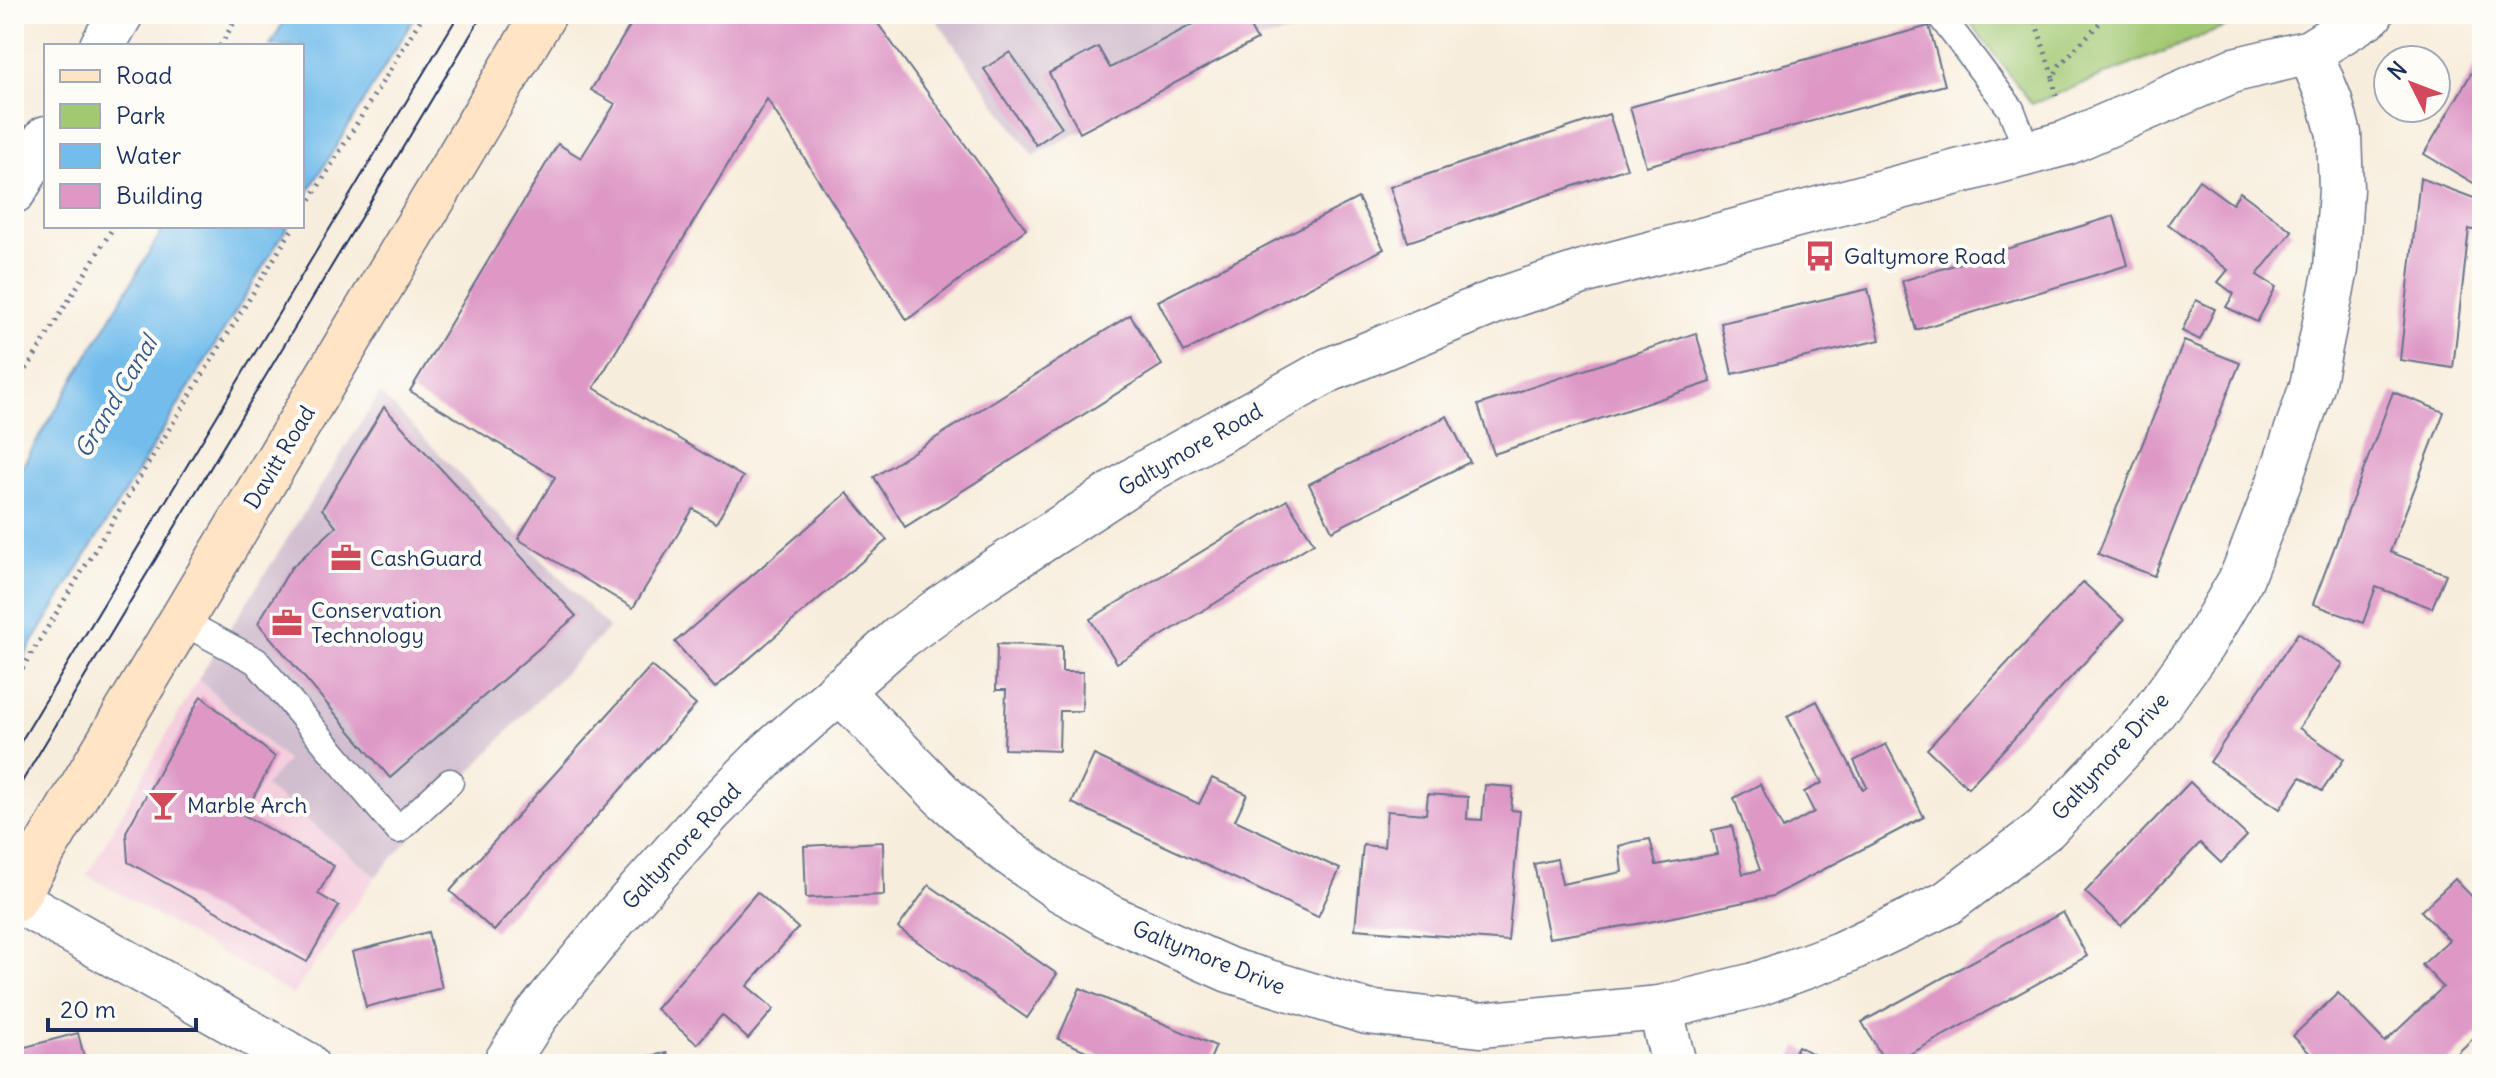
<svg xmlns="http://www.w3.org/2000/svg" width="2496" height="1078" viewBox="0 0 2496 1078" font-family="Delius,sans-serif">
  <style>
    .built { fill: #f4cfde }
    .industrial { fill: #d0bdce }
    .green { fill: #a2c872; stroke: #5e7c68; stroke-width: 2 }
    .water { fill: #73bdec; stroke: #4776a5; stroke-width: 2 }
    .building { fill: #de98c6 }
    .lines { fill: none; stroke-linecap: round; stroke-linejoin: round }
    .lane-casing { stroke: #68728a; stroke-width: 29 }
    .street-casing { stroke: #68728a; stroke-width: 47 }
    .secondary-casing { stroke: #68728a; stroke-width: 47 }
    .path { stroke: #68728a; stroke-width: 5; stroke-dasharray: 2 6; stroke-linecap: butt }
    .lane { stroke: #fff; stroke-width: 26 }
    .street { stroke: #fff; stroke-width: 44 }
    .secondary { stroke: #ffe4c6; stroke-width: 44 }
    .tram { stroke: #1b2f5e; stroke-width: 2 }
    .labels { text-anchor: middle; stroke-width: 8; stroke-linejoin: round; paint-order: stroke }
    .poi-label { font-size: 22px; fill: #1b2f5e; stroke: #fdfcf7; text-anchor: start }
    .street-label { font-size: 22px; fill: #1b2f5e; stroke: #fdfcf7 }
    .water-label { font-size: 24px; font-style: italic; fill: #355a89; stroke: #fdfcf7 }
  </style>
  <rect width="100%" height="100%" fill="#fdfcf7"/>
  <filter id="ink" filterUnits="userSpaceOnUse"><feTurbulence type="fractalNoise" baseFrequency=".0125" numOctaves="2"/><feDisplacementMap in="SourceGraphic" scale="16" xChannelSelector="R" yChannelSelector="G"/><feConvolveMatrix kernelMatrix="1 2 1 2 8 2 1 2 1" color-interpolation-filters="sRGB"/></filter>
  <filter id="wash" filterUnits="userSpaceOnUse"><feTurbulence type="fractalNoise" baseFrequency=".006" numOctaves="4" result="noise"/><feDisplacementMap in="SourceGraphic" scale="32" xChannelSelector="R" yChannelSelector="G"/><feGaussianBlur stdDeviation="1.8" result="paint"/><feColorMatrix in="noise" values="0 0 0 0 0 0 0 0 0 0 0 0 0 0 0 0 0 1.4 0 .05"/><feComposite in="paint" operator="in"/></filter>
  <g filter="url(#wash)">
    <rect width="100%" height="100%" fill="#f7eddc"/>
    <path class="built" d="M 198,679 L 287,761 L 266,786 L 376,876 L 293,995 L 87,875 Z"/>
    <g class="industrial">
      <path d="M 932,14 L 1369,14 L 1257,40 L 1033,156 Z"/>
      <path d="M 380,393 L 609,628 L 519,719 L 376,876 L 265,786 L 287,761 L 198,679 Z"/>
    </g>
    <path class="green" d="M 1964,14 L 2258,14 L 2032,104 Z"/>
    <g class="water">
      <path d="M 288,14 L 417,14 L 302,202 L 302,46 L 270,46 Z"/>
      <path d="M 165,226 L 288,226 L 14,673 L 14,480 Z"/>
    </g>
    <g id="blocks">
      <g class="building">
        <path d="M 637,14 L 871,14 L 1026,229 L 907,320 L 767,99 L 594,388 L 743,477 L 716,523 L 693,509 L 633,608 L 518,539 L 555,477 L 410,391 L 558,144 L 581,158 L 615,104 L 591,90 Z"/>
        <path d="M 1212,14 L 1243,14 L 1257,40 L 1080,133 L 1049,73 L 1098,47 L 1110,68 Z"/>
        <path d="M 1929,26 L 1945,85 L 1646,166 L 1630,107 Z"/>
        <path d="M 1010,52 L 1062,127 L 1036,145 L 984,69 Z"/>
        <path d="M 2482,55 L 2482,176 L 2477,185 L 2424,154 Z"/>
        <path d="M 1609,114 L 1627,168 L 1408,242 L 1390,187 Z"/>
        <path d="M 2420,178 L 2482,201 L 2482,232 L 2469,229 L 2453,368 L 2400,360 Z"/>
        <path d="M 2199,180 L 2232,204 L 2240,192 L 2292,231 L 2257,275 L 2276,287 L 2257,322 L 2226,307 L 2234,294 L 2218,282 L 2228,270 L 2168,224 Z"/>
        <path d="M 1358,198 L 1384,249 L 1184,352 L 1158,301 Z"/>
        <path d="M 2114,216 L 2128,265 L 1916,330 L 1902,281 Z"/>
        <path d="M 1868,289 L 1880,340 L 1732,374 L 1721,323 Z"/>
        <path d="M 2196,300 L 2215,309 L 2200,340 L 2182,331 Z"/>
        <path d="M 1130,315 L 1162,365 L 905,527 L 874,477 Z"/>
        <path d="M 1696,333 L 1711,382 L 1494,454 L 1478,405 Z"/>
        <path d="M 2184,341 L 2240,363 L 2154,576 L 2098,554 Z"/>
        <path d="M 2393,392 L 2444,412 L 2390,552 L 2446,574 L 2432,608 L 2376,587 L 2363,623 L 2313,604 Z"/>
        <path d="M 384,407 L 576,616 L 390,778 L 258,623 L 291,568 L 336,527 L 322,509 Z"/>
        <path d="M 1447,416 L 1470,462 L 1332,531 L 1309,484 Z"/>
        <path d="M 847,493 L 887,540 L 715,688 L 675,642 Z"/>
        <path d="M 1287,500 L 1314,543 L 1117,663 L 1090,619 Z"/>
        <path d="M 2083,582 L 2124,620 L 1968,788 L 1927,749 Z"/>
        <path d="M 2298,633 L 2343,664 L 2299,728 L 2344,759 L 2322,791 L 2301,777 L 2280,809 L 2210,762 Z"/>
        <path d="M 997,644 L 1062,646 L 1062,672 L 1083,672 L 1082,711 L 1060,711 L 1059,751 L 1004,749 L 1006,690 L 996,690 Z"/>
        <path d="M 651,666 L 696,705 L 494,931 L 450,891 Z"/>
        <path d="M 201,696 L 275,757 L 244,815 L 334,866 L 318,894 L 339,906 L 307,962 L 128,862 L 126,832 Z"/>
        <path d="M 1817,701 L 1863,790 L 1867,787 L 1854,761 L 1886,744 L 1924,817 L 1773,896 L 1649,922 L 1549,938 L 1534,864 L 1557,859 L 1562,884 L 1622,872 L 1619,846 L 1633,842 L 1650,839 L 1656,865 L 1717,854 L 1712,830 L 1732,826 L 1743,874 L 1760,870 L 1734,798 L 1760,784 L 1783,829 L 1814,812 L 1804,792 L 1822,783 L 1787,716 Z"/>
        <path d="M 1094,755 L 1199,804 L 1212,778 L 1247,794 L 1235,820 L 1340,869 L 1318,917 L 1072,803 Z"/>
        <path d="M 2190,782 L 2247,836 L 2221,863 L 2200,843 L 2121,926 L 2085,892 Z"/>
        <path d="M 1485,785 L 1513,787 L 1511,810 L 1520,811 L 1508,941 L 1355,929 L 1363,845 L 1384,847 L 1387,811 L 1426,814 L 1428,794 L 1468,797 L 1467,819 L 1482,820 Z"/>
        <path d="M 883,842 L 884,895 L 806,898 L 804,846 Z"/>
        <path d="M 2455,879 L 2482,907 L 2482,1030 L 2446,1064 L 2320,1064 L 2293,1036 L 2338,993 L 2385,1042 L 2443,987 L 2422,965 L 2449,940 L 2421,911 Z"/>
        <path d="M 929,885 L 1057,974 L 1027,1018 L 898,928 Z"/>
        <path d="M 757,892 L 798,928 L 747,986 L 774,1009 L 748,1039 L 722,1015 L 697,1044 L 656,1009 Z"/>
        <path d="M 2063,912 L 2087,956 L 1892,1064 L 1886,1064 L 1862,1022 Z"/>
        <path d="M 428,932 L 442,988 L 366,1007 L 352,952 Z"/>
        <path d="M 1080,988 L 1216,1046 L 1208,1064 L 1117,1064 L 1058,1039 Z"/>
        <path d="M 78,1033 L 86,1064 L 14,1064 L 14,1050 Z"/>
        <path d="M 1798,1046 L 1831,1064 L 1788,1064 Z"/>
        <path d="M 667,1053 L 669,1064 L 610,1064 L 610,1062 Z"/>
      </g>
    </g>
  </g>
  <g filter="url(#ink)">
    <use href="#blocks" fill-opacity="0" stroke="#68728a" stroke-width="2"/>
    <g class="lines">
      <g class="lane-casing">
        <g id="lane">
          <path d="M 1939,14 L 2011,109 L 2029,155"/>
          <path d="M 181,621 L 256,661 L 398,830 L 450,782"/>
        </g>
      </g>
      <g class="street-casing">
        <g id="street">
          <path d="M 102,46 L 121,14"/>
          <path d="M 14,191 L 46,138"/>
          <path d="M 839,690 L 943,796 L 1002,848 L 1059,889 L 1110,917 L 1229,970 L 1367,1012 L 1480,1025 L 1660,1008 L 1755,985 L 1840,954 L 1947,903 L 2045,829 L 2145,724 L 2203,644 L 2241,579 L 2278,485 L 2312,386 L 2336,269 L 2341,189 L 2339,134 L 2330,101 L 2310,52"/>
          <path d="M 15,899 L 306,1064"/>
          <path d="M 1660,1008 L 1674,1064"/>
          <path d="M 505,1064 L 536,1016 L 617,916 L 709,813 L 769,753 L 901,637 L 978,582 L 1148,471 L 1329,370 L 1499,300 L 1586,271 L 2066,143 L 2234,70 L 2310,52 L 2371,14"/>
        </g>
      </g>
      <g class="secondary-casing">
        <path id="secondary" d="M 14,900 L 544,14"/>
      </g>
      <g class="path">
        <path d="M 2033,14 L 2053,77"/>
        <path d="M 220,46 L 239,14"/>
        <path d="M 2056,96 L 2053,78 L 2060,65 L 2108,14"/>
        <path d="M 302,213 L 424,14"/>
        <path d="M 14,390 L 114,226"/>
        <path d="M 14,682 L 294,226"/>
      </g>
      <use href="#lane" class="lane"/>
      <use href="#street" class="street"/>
      <use href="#secondary" class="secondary"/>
      <g class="tram">
        <path d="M 14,753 L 459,14"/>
        <path d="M 14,795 L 483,14"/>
      </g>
    </g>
  </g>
  <defs>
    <g id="bus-bare" transform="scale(2.4)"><path d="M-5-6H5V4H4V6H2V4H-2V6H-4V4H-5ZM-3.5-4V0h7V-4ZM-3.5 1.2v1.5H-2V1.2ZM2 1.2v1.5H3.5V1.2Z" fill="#d1495b" stroke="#fdfcf7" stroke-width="2.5" paint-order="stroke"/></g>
    <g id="office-bare" transform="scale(2.4)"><path d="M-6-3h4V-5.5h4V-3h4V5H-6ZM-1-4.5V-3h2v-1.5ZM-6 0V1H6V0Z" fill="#d1495b" stroke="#fdfcf7" stroke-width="2.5" paint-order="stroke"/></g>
    <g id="bar-bare" transform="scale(2.4)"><path d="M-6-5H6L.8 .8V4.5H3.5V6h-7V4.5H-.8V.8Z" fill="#d1495b" stroke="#fdfcf7" stroke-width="2.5" paint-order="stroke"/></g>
  </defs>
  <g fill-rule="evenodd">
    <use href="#bus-bare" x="1820" y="256"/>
    <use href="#office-bare" x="346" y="558"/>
    <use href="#office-bare" x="287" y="623"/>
    <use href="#bar-bare" x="163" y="805"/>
  </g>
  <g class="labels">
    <g class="poi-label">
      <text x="1844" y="264">Galtymore Road</text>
      <text x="370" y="566">CashGuard</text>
      <text x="311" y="618">Conservation<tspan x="311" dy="25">Technology</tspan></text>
      <text x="187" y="813">Marble Arch</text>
    </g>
    <g class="street-label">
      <text transform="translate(1190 449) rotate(-30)" y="8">Galtymore Road</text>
      <text transform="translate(279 457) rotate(-59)" y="8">Davitt Road</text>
      <text transform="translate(2110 756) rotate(-48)" y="8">Galtymore Drive</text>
      <text transform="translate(681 846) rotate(-47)" y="8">Galtymore Road</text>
      <text transform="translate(1209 957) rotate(22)" y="8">Galtymore Drive</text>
    </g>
    <g class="water-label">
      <text transform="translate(116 397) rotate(-59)" y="8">Grand Canal</text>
    </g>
  </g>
  <rect width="2496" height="1078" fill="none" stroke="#fdfcf7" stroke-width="48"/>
  <rect x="44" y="44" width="260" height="184" fill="#fdfcf7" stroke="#a3aaba" stroke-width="2"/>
  <rect x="60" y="70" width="40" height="12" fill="#ffe4c6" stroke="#a3aaba" stroke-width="2"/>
  <text x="116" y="84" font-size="24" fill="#1b2f5e">Road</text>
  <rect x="60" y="104" width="40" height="24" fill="#a2c872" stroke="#a3aaba" stroke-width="2"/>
  <text x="116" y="124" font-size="24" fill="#1b2f5e">Park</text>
  <rect x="60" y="144" width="40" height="24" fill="#73bdec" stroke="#a3aaba" stroke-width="2"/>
  <text x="116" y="164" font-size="24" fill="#1b2f5e">Water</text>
  <rect x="60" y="184" width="40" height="24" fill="#de98c6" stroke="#a3aaba" stroke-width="2"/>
  <text x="116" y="204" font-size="24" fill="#1b2f5e">Building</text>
  <g transform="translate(2412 84) rotate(312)"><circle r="38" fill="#fdfcf7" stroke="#a3aaba" stroke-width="2"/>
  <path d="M0-6L14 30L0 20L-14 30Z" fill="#d1495b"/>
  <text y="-12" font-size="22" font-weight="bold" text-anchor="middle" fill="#1b2f5e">N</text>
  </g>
  <path d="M48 1018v12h148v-12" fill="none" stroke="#1b2f5e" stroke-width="4"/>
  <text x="60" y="1018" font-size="24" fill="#1b2f5e" stroke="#fdfcf7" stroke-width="6" paint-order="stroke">20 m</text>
</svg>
